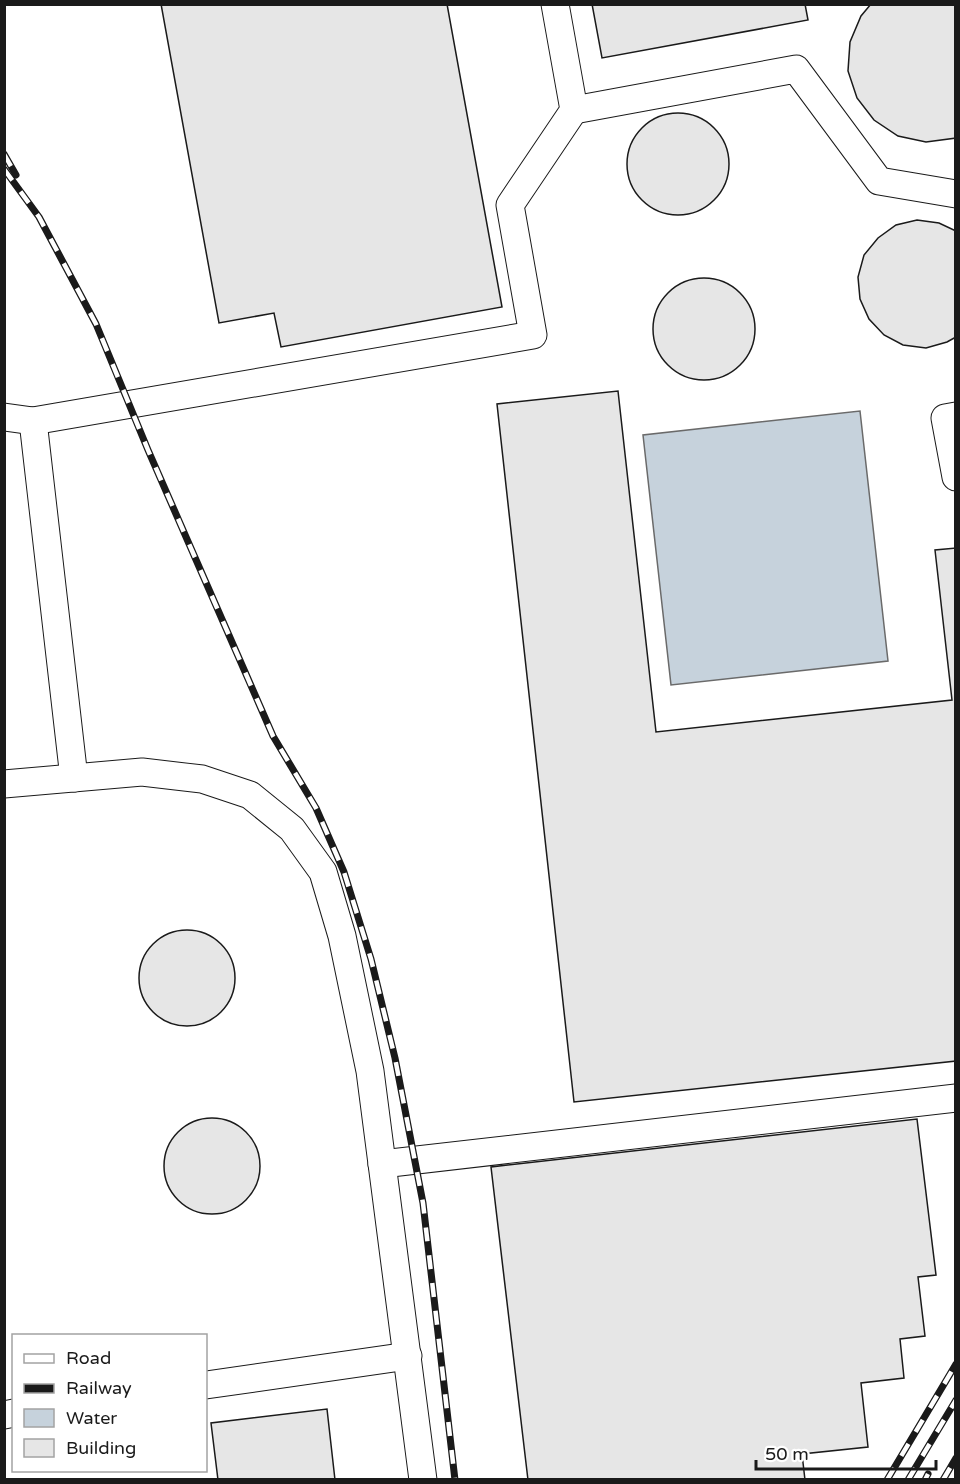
<svg xmlns="http://www.w3.org/2000/svg" width="960" height="1484" viewBox="0 0 960 1484" font-family="'Varela Round',sans-serif">
  <style>
    .water { fill: #c6d2dc; stroke: #6a6a6a; stroke-width: 1.5 }
    .building { fill: #e6e6e6; stroke: #1a1a1a; stroke-width: 1.5 }
    .lines { fill: none; stroke-linecap: round; stroke-linejoin: round }
    .minor-casing { stroke: #1a1a1a; stroke-width: 29 }
    .minor { stroke: #fff; stroke-width: 27 }
    .rail-casing { stroke: #1a1a1a; stroke-width: 7 }
    .rail { stroke: #fff; stroke-width: 4.5; stroke-dasharray: 14; stroke-linecap: butt }
  </style>
  <rect width="100%" height="100%" fill="#fff"/>
  <path class="water" d="M 860,411 L 888,661 L 671,685 L 643,435 Z"/>
  <g class="building">
    <path d="M 161,4 L 447,4 L 502,307 L 281,347 L 274,313 L 219,323 Z"/>
    <path d="M 592,4 L 805,4 L 808,20 L 602,58 Z"/>
    <path d="M 871,4 L 956,4 L 956,138 L 926,142 L 898,136 L 874,120 L 857,98 L 848,71 L 850,42 L 861,16 Z"/>
    <circle cx="678" cy="164" r="51"/>
    <path d="M 917,220 L 939,223 L 956,231 L 956,337 L 947,342 L 926,348 L 903,345 L 884,335 L 869,319 L 860,299 L 858,277 L 864,255 L 878,238 L 896,225 Z"/>
    <circle cx="704" cy="329" r="51"/>
    <path d="M 618,391 L 656,732 L 952,700 L 935,550 L 956,548 L 956,1061 L 574,1102 L 497,404 Z"/>
    <circle cx="187" cy="978" r="48"/>
    <circle cx="212" cy="1166" r="48"/>
    <path d="M 917,1119 L 936,1275 L 918,1277 L 925,1336 L 900,1339 L 904,1378 L 861,1383 L 868,1447 L 802,1454 L 805,1480 L 528,1480 L 491,1167 Z"/>
    <path d="M 327,1409 L 335,1480 L 218,1480 L 211,1423 Z"/>
  </g>
  <g class="lines">
    <g class="minor-casing">
      <g id="minor">
        <path d="M 574,110 L 796,69 L 879,181 L 956,194"/>
        <path d="M 956,416 L 945,418 L 956,477"/>
        <path d="M 4,417 L 33,421 L 533,335 L 510,205 L 574,110 L 555,4"/>
        <path d="M 33,421 L 74,778"/>
        <path d="M 4,784 L 142,772 L 202,779 L 250,795 L 292,829 L 323,872 L 342,936 L 370,1071 L 423,1480"/>
        <path d="M 382,1164 L 956,1098"/>
        <path d="M 206,1385 L 408,1356"/>
        <path d="M 4,1415 L 14,1413"/>
      </g>
    </g>
    <use href="#minor" class="minor"/>
    <g class="rail-casing">
      <g id="rail">
        <path d="M 4,154 L 16,175"/>
        <path d="M 4,169 L 39,217 L 96,324 L 148,450 L 273,736 L 316,808 L 344,872 L 371,959 L 395,1058 L 423,1203 L 455,1480"/>
        <path d="M 887,1480 L 956,1364"/>
        <path d="M 908,1480 L 956,1400"/>
        <path d="M 925,1480 L 928,1474"/>
        <path d="M 943,1480 L 956,1458"/>
      </g>
    </g>
    <use href="#rail" class="rail"/>
  </g>
  <rect width="960" height="1484" fill="none" stroke="#1a1a1a" stroke-width="12"/>
  <rect x="12" y="1334" width="195" height="138" fill="#ffffff" stroke="#a3a3a3" stroke-width="1.5"/>
  <rect x="24" y="1354" width="30" height="9" fill="#ffffff" stroke="#a3a3a3" stroke-width="1.5"/>
  <text x="66" y="1364" font-size="18" fill="#1a1a1a">Road</text>
  <rect x="24" y="1384" width="30" height="9" fill="#1a1a1a" stroke="#a3a3a3" stroke-width="1.5"/>
  <text x="66" y="1394" font-size="18" fill="#1a1a1a">Railway</text>
  <rect x="24" y="1409" width="30" height="18" fill="#c6d2dc" stroke="#a3a3a3" stroke-width="1.5"/>
  <text x="66" y="1424" font-size="18" fill="#1a1a1a">Water</text>
  <rect x="24" y="1439" width="30" height="18" fill="#e6e6e6" stroke="#a3a3a3" stroke-width="1.5"/>
  <text x="66" y="1454" font-size="18" fill="#1a1a1a">Building</text>
  <path d="M756 1460v9h180v-9" fill="none" stroke="#1a1a1a" stroke-width="3"/>
  <text x="765" y="1460" font-size="18" fill="#1a1a1a" stroke="#ffffff" stroke-width="4.5" paint-order="stroke">50 m</text>
</svg>
